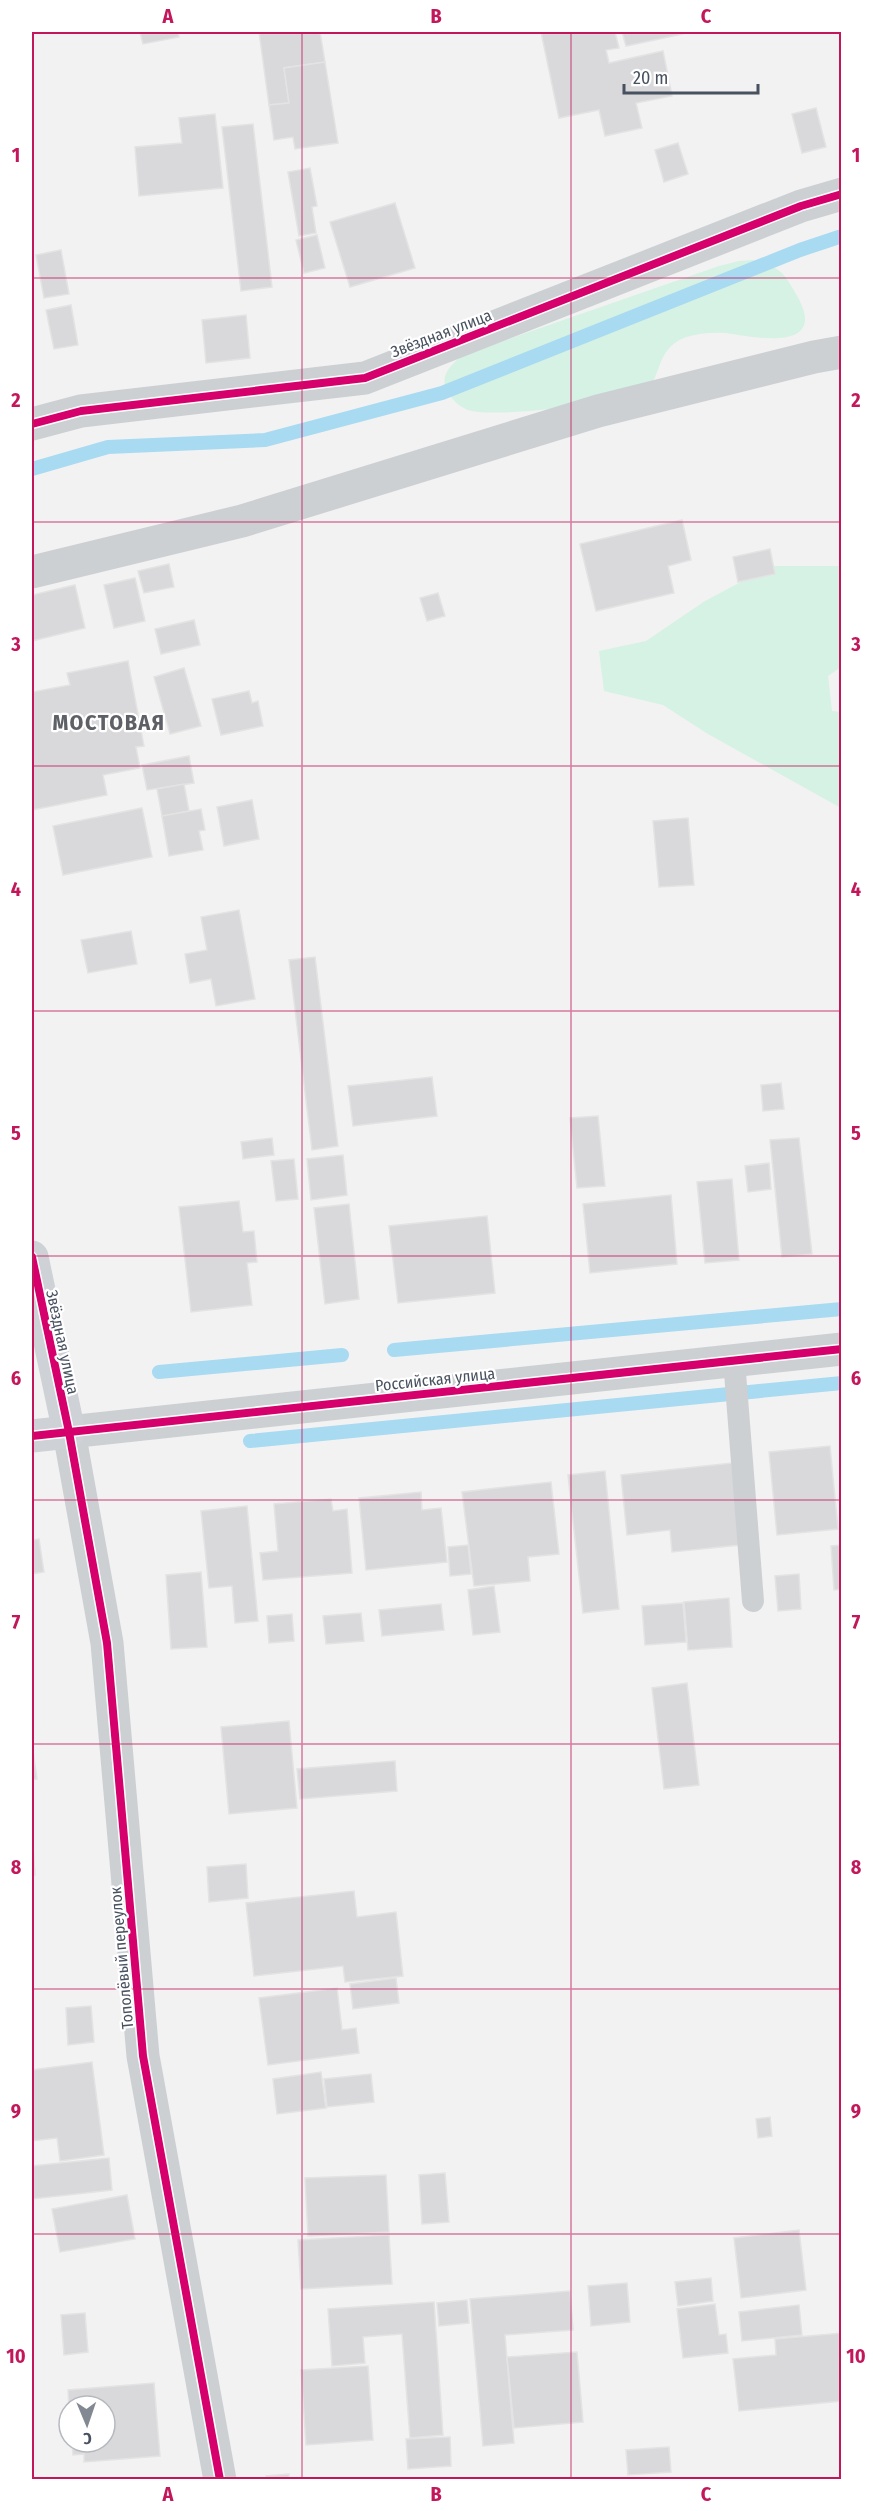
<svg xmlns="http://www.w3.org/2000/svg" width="873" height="2511" viewBox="0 0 873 2511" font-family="'Fira Sans Condensed',sans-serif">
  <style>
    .green { fill: #d5f2e4 }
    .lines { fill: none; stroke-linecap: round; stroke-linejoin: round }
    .stream { stroke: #a8daf1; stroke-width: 14 }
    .building { fill: #d9d9db; stroke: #e3e3e4; stroke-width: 1.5 }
    .lane { stroke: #cdd0d3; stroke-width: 22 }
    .street { stroke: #cdd0d3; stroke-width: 33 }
    .secondary { stroke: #ced1d5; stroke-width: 33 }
    .cycleway-casing { stroke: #fff; stroke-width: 11 }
    .cycleway { stroke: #d6006c; stroke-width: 8 }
    .grid { fill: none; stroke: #c2185b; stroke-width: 1.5; stroke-opacity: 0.55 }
    .labels { text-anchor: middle; stroke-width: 4.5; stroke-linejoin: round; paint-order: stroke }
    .street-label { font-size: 16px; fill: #47515f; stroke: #fff }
    .district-label { font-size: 22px; font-weight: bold; letter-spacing: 1.5px; fill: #5d6066; stroke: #fff }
    .neatline { fill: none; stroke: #c2185b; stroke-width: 2 }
    .grid-label { font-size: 20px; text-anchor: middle; font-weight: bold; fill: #c2185b }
  </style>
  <rect width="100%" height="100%" fill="#f2f2f2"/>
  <g class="green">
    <path d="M 753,260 C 769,263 782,269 790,284 C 796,294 806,309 805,321 C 802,349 743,335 726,333 C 713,332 699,333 686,337 C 653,349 663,382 643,391 C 615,404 502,417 472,411 C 461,409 450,399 446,388 C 440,374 453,363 463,355 L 719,266 L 739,261 Z"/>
    <path d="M 771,566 L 841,566 L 841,667 L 828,676 L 832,711 L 841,712 L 841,808 L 708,734 L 663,705 L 604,691 L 599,651 L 646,641 L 705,601 Z"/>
  </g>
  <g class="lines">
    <g class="stream">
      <path d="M 32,469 L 108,447 L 265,440 L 442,393 L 800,250 L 842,236"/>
      <path d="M 394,1350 L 842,1309"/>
      <path d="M 159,1372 L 342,1355"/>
      <path d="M 250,1441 L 842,1383"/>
    </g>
  </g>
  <g class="building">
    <path d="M 140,32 L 178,32 L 179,37 L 143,44 Z"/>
    <path d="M 259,32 L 320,32 L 325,62 L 284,68 L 289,103 L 269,105 Z"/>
    <path d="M 541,32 L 615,32 L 619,48 L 606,50 L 609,63 L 663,51 L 672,96 L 636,103 L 642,128 L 605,136 L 599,110 L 559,118 Z"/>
    <path d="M 622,32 L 683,32 L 683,34 L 626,46 Z"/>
    <path d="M 325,62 L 338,143 L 295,149 L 293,137 L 274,140 L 269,105 L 289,103 L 284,68 Z"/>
    <path d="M 816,108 L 826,147 L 802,153 L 792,114 Z"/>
    <path d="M 215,114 L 223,188 L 139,196 L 135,147 L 182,143 L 179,118 Z"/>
    <path d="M 253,124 L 272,287 L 241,291 L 222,127 Z"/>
    <path d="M 678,143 L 688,174 L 664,182 L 655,150 Z"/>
    <path d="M 310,168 L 317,206 L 312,207 L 316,233 L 299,236 L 288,172 Z"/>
    <path d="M 395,203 L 415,268 L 350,287 L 330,222 Z"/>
    <path d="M 317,235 L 325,268 L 304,273 L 296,240 Z"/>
    <path d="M 61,250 L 69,294 L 44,298 L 36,255 Z"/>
    <path d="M 71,305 L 78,345 L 54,349 L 46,310 Z"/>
    <path d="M 246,315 L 250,358 L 206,363 L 202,320 Z"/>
    <path d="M 682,520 L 691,560 L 668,566 L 674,593 L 596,611 L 580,544 Z"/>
    <path d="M 770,549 L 775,574 L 738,582 L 733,557 Z"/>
    <path d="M 169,564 L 174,587 L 144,593 L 138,571 Z"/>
    <path d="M 135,578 L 145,621 L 114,628 L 104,585 Z"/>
    <path d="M 75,585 L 85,628 L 32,641 L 32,595 Z"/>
    <path d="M 438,593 L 445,616 L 427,621 L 420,598 Z"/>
    <path d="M 194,620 L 200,645 L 161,654 L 155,629 Z"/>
    <path d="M 128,661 L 144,746 L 136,747 L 140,768 L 103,775 L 107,795 L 32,810 L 32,692 L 70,685 L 67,673 Z"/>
    <path d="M 184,668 L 201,726 L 170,734 L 154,677 Z"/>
    <path d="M 249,691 L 252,703 L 258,701 L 263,726 L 221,735 L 212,699 Z"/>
    <path d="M 189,756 L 194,783 L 147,790 L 142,765 Z"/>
    <path d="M 184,784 L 189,811 L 162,816 L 157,789 Z"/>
    <path d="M 252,800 L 259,839 L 224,846 L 217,807 Z"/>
    <path d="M 142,808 L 152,857 L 63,875 L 53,826 Z"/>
    <path d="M 201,809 L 205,830 L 199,831 L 203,850 L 169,856 L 162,816 Z"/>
    <path d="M 688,818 L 694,885 L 659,887 L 653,821 Z"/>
    <path d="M 239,910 L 255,999 L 216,1006 L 211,979 L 190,983 L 185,954 L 207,950 L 201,917 Z"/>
    <path d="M 131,931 L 137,964 L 88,973 L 81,940 Z"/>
    <path d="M 315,957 L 338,1146 L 312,1150 L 289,960 Z"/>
    <path d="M 432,1077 L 437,1116 L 353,1126 L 348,1086 Z"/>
    <path d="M 781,1083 L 784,1109 L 763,1111 L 761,1085 Z"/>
    <path d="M 598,1116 L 605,1186 L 577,1188 L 570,1118 Z"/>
    <path d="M 272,1138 L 274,1155 L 243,1159 L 241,1142 Z"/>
    <path d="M 799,1138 L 812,1254 L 782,1257 L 770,1140 Z"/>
    <path d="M 343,1155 L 347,1195 L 311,1200 L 307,1159 Z"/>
    <path d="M 294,1159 L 298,1199 L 276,1201 L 271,1161 Z"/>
    <path d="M 769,1163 L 771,1189 L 748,1192 L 745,1166 Z"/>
    <path d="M 732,1179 L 739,1260 L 705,1263 L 697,1182 Z"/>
    <path d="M 671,1195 L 677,1264 L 590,1273 L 583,1204 Z"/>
    <path d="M 239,1201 L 243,1232 L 254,1231 L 257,1262 L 247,1263 L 252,1305 L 191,1312 L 179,1207 Z"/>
    <path d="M 349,1204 L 359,1299 L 325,1304 L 314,1208 Z"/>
    <path d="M 487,1216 L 495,1293 L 398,1303 L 389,1226 Z"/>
    <path d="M 830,1446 L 838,1529 L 777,1535 L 769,1452 Z"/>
    <path d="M 732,1463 L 740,1545 L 672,1552 L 670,1530 L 627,1535 L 621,1475 Z"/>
    <path d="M 605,1471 L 619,1609 L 583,1613 L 568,1475 Z"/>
    <path d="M 551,1482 L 559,1554 L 528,1557 L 530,1581 L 474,1586 L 462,1492 Z"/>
    <path d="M 421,1492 L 422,1510 L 441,1508 L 447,1562 L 366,1570 L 359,1498 Z"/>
    <path d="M 331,1499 L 333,1511 L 347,1509 L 352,1573 L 263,1580 L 260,1553 L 278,1551 L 274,1504 Z"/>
    <path d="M 247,1506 L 258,1621 L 235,1623 L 232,1586 L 209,1588 L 201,1511 Z"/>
    <path d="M 39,1539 L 44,1572 L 32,1574 L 32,1540 Z"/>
    <path d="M 468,1545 L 471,1574 L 450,1576 L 448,1547 Z"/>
    <path d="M 842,1545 L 842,1589 L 834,1590 L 831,1546 Z"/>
    <path d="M 201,1572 L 207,1647 L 171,1649 L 166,1575 Z"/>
    <path d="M 799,1574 L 801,1609 L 778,1611 L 775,1576 Z"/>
    <path d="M 494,1586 L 500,1632 L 473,1635 L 468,1590 Z"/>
    <path d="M 729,1598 L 732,1647 L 688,1650 L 684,1602 Z"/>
    <path d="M 683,1603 L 686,1642 L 645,1645 L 642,1606 Z"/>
    <path d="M 441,1604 L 444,1630 L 382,1636 L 379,1610 Z"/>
    <path d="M 361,1613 L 364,1641 L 326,1644 L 323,1616 Z"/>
    <path d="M 292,1614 L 294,1641 L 269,1643 L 267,1616 Z"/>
    <path d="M 687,1683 L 699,1785 L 664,1789 L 652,1688 Z"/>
    <path d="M 289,1721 L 297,1808 L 229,1814 L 221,1727 Z"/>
    <path d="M 32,1744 L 37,1779 L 32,1780 Z"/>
    <path d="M 395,1761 L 397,1791 L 300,1799 L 297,1769 Z"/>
    <path d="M 32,1832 L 35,1875 L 32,1875 Z"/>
    <path d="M 246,1864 L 248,1898 L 209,1902 L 207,1867 Z"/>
    <path d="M 354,1891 L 357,1917 L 396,1912 L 403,1976 L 345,1982 L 343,1966 L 254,1976 L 246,1903 Z"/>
    <path d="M 396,1978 L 399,2003 L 353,2009 L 350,1984 Z"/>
    <path d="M 337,1988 L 342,2030 L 356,2028 L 359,2053 L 268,2065 L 259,1998 Z"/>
    <path d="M 91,2006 L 94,2042 L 68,2045 L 66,2008 Z"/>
    <path d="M 92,2062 L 104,2155 L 60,2161 L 57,2138 L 32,2141 L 32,2070 Z"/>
    <path d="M 321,2072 L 326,2108 L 277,2114 L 273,2079 Z"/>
    <path d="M 371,2074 L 374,2102 L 327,2107 L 324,2079 Z"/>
    <path d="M 770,2117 L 772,2136 L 758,2138 L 756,2119 Z"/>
    <path d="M 109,2158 L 112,2190 L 32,2199 L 32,2166 Z"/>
    <path d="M 445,2173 L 449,2222 L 422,2224 L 419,2175 Z"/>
    <path d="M 386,2175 L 389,2232 L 308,2236 L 305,2178 Z"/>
    <path d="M 127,2195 L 135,2239 L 60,2252 L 52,2209 Z"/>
    <path d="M 799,2230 L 806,2290 L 741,2298 L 734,2238 Z"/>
    <path d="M 389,2235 L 392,2284 L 301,2289 L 298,2240 Z"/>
    <path d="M 711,2278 L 713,2301 L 678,2306 L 675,2282 Z"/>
    <path d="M 627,2283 L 630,2322 L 591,2326 L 588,2286 Z"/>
    <path d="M 570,2291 L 573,2330 L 505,2335 L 514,2443 L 483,2446 L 470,2299 Z"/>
    <path d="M 467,2300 L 469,2323 L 439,2326 L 437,2303 Z"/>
    <path d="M 434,2302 L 443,2435 L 410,2438 L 402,2334 L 363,2337 L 365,2363 L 332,2366 L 328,2309 Z"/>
    <path d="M 715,2304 L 719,2335 L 726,2334 L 728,2353 L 683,2358 L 677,2309 Z"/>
    <path d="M 799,2305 L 802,2335 L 742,2341 L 739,2312 Z"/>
    <path d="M 85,2313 L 88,2352 L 64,2355 L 61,2315 Z"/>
    <path d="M 842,2333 L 842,2401 L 739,2411 L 733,2359 L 776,2355 L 775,2339 Z"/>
    <path d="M 577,2352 L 583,2422 L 514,2428 L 507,2357 Z"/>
    <path d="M 368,2366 L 373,2440 L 306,2445 L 301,2370 Z"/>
    <path d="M 154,2383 L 160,2456 L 84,2462 L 84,2454 L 73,2455 L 72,2442 L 105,2442 L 105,2406 L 69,2406 L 69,2408 L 68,2390 Z"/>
    <path d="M 450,2437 L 451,2466 L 408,2469 L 406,2439 Z"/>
    <path d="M 669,2447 L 671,2472 L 628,2475 L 626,2450 Z"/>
    <path d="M 289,2474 L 289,2480 L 266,2480 L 266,2476 Z"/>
  </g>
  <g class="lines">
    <path class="lane" d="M 734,1360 L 753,1601"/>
    <g class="street">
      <path d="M 32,424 L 81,411 L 365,378 L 801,206 L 842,194"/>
      <path d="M 32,572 L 242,521 L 598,411 L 814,357 L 842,352"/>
      <path d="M 220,2480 L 143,2056 L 107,1643 L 69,1432 L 842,1349"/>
    </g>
    <path class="secondary" d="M 32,1257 L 69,1432 L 32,1436"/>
    <g class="cycleway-casing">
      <g id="cycleway">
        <path d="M 32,424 L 81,411 L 365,378 L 801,206 L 842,194"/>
        <path d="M 32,1257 L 69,1432 L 107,1643 L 143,2056 L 220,2480"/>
        <path d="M 32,1436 L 842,1349"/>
      </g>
    </g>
    <use href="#cycleway" class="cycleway"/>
  </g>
  <path class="grid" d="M 302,32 L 302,2480M 571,32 L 571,2480M 32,278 L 842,278M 32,522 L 842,522M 32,766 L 842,766M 32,1011 L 842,1011M 32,1256 L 842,1256M 32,1500 L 842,1500M 32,1744 L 842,1744M 32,1989 L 842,1989M 32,2234 L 842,2234"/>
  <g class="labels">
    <g class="street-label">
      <text transform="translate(441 333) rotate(-21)" y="6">Звёздная улица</text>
      <text transform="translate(63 1342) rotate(78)" y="6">Звёздная улица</text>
      <text transform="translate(435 1379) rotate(-6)" y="6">Российская улица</text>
      <text transform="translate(121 1958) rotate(-95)" y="6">Тополёвый переулок</text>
    </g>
    <g class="district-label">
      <text x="109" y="730">МОСТОВАЯ</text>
    </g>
  </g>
  <rect width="873" height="2511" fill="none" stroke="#ffffff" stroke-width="66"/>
  <g transform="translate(87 2424) rotate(178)"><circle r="28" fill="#ffffff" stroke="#b5b9bf" stroke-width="1.5"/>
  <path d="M0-4.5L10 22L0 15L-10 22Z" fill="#838992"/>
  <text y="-9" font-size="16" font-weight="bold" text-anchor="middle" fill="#47515f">С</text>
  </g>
  <path d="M624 84v9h134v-9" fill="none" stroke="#47515f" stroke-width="3"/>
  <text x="633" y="84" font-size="18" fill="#47515f" stroke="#ffffff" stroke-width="4.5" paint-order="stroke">20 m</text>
  <rect x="33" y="33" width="807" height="2445" class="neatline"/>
  <g class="grid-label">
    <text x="168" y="23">A</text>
    <text x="436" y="23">B</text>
    <text x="706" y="23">C</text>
    <text x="16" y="162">1</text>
    <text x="856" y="162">1</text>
    <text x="16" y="407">2</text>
    <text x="856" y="407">2</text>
    <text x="16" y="651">3</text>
    <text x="856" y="651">3</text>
    <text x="16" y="896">4</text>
    <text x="856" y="896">4</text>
    <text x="16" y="1140">5</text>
    <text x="856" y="1140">5</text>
    <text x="16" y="1385">6</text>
    <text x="856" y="1385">6</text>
    <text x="16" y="1629">7</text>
    <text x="856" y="1629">7</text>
    <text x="16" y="1874">8</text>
    <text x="856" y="1874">8</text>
    <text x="16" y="2118">9</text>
    <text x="856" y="2118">9</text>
    <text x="16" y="2363">10</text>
    <text x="856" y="2363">10</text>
    <text x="168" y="2501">A</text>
    <text x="436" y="2501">B</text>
    <text x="706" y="2501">C</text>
  </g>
</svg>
